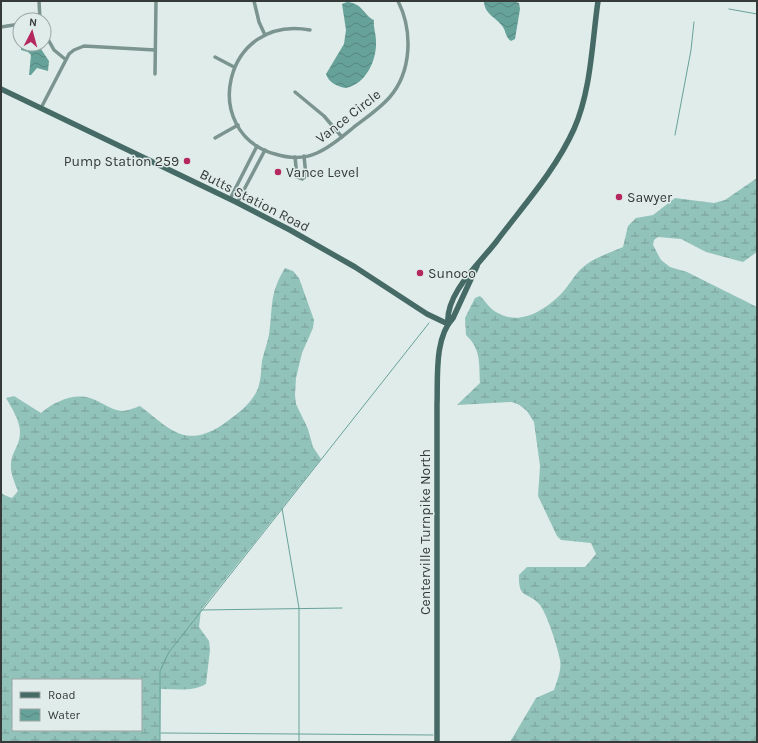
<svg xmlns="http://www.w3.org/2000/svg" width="758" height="743" viewBox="0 0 758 743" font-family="Karla,sans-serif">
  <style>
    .wetland { fill: url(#wetland-marsh); fill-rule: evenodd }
    .water { fill: url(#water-waves) }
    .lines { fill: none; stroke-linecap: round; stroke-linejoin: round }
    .stream { stroke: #66a299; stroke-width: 1 }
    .minor { stroke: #7b9490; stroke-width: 3.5 }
    .secondary { stroke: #466b66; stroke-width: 5.5 }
    .poi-dot { fill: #b4275f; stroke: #e0ecea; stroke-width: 1.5 }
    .labels { text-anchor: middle; stroke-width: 3; stroke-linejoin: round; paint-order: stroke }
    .street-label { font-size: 14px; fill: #353a39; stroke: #e0ecea }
    .poi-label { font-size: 14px; fill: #353a39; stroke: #e0ecea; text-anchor: start }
  </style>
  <defs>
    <pattern id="wetland-marsh" width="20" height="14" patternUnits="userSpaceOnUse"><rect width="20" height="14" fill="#92c3bb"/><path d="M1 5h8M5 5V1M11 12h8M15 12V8" fill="none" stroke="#789f99"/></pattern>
    <pattern id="water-waves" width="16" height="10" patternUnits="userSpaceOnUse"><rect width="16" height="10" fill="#66a299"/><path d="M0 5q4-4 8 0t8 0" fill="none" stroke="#55857e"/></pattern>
  </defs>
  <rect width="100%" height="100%" fill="#e0ecea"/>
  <g class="wetland">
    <path d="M 757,178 L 757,252 L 743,262 L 706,252 L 681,239 L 658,237 L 654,240 L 653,245 L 661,260 L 670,267 L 687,272 L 757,307 L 757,742 L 510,742 L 536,698 L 554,690 C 557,681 562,669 560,660 C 558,648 547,614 540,605 C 528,591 518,600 519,575 L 527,567 L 585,567 L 596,554 L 591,543 L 561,540 L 557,536 L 538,496 L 540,466 L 534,422 L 527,411 L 518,404 L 511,402 L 457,405 L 480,383 C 479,363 481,349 466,335 L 465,318 L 475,298 L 480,296 C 486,302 491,310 498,313 C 520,326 545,310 561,294 C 569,286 574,275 582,268 C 593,258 609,253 623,247 L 628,226 L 636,218 L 653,215 L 675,198 L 714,203 L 725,200 Z"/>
    <path d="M 285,268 L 293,271 L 299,278 L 314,320 L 313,328 L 302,353 L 296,378 L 295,395 L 296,404 L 308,429 L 313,447 L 321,459 L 201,610 L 199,627 L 209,641 L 210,650 L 206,684 C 192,692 177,689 161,689 L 160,742 L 1,742 L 1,492 L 4,495 L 12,498 L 18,491 C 12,476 7,466 15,450 C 18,444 20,439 20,432 C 20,420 11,407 6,398 L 14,396 L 41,413 C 54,402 73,393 90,398 C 101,401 110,410 122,411 C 127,411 134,408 140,406 C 170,429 185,449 222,425 C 236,415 254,403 259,385 C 261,378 261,369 262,361 C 264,352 267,344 269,335 C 273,307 269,294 285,268 ZM 13,680 L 141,680 L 141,730 L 13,730 Z"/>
  </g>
  <g class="water">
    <path d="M 484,1 L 513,1 L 519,3 L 520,9 L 515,39 L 511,41 C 506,38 506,32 503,27 C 496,17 484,14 484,1 Z"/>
    <path d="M 347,2 C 363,3 364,16 374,20 C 373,26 376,34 376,41 C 377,60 366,84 346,88 C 338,87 328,82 326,74 L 344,44 L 346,30 L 342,4 Z"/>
    <path d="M 21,45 L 27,47 L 39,46 L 49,61 L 48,71 L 37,68 L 31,75 L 29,75 L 31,55 L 28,52 L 21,50 Z"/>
  </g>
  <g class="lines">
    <g class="stream">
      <path d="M 729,9 L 757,14"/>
      <path d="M 675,135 L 691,50 L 694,22"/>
      <path d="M 282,508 L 299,608 L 299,742"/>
      <path d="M 201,610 L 342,608"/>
      <path d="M 161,733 L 433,735"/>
      <path d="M 160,742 L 160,671 L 169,652 L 429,323"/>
    </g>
    <g class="minor">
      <path d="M 39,1 L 40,20"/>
      <path d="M 254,1 L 259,22 L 265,35"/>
      <path d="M 1,27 L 20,24"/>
      <path d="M 310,30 C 223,14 199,133 275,154 C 288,158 304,159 317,153 C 331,147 342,137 354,127 C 366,118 379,109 389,98 C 412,72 413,31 398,1"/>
      <path d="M 44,32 L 54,50 L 65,59"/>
      <path d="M 215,57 L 234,67"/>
      <path d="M 155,74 L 156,1"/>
      <path d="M 295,92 L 324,116 L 342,137"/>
      <path d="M 41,108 L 69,54 L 74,50 L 84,46 L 155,50"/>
      <path d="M 215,138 L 238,125"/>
      <path d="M 295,157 L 297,177 L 302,179 L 306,176 L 304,156"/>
      <path d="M 230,199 L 257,146"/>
      <path d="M 237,203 L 265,150"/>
    </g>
    <g class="secondary">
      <path d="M 1,89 L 236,202 L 290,230 L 355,267 L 427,314 L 448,324"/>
      <path d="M 448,324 C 445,294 479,264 496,242 C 523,206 555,171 574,129 C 591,91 592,43 598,1"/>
      <path d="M 437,742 L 437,405 C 438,378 434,338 453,318 L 477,266"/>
    </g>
  </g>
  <g class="poi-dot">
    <circle cx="187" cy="161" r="4"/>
    <circle cx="278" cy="172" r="4"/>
    <circle cx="619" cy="197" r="4"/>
    <circle cx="420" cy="273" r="4"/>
  </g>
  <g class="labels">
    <g class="street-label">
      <text transform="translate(348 116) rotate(-38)" y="5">Vance Circle</text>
      <text transform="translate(255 200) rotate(27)" y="5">Butts Station Road</text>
      <text transform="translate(425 532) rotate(-90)" y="5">Centerville Turnpike North</text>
    </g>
    <g class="poi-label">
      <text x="179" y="166" text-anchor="end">Pump Station 259</text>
      <text x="286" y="177">Vance Level</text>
      <text x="627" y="202">Sawyer</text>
      <text x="428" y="278">Sunoco</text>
    </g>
  </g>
  <rect width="758" height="743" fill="none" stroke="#353a39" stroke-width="4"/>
  <rect x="12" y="679" width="130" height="52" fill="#e0ecea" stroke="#9ca5a3"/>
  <rect x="20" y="692" width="20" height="6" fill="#466b66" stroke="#9ca5a3"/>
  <text x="48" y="699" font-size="12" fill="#353a39">Road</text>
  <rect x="20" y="709" width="20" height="12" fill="url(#water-waves)" stroke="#9ca5a3"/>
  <text x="48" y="719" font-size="12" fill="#353a39">Water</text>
  <g transform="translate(32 32) rotate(6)"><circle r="19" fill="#e0ecea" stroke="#9ca5a3"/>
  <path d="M0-3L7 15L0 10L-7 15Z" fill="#b4275f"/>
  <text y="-6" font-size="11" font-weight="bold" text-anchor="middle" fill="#353a39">N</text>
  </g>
</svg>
